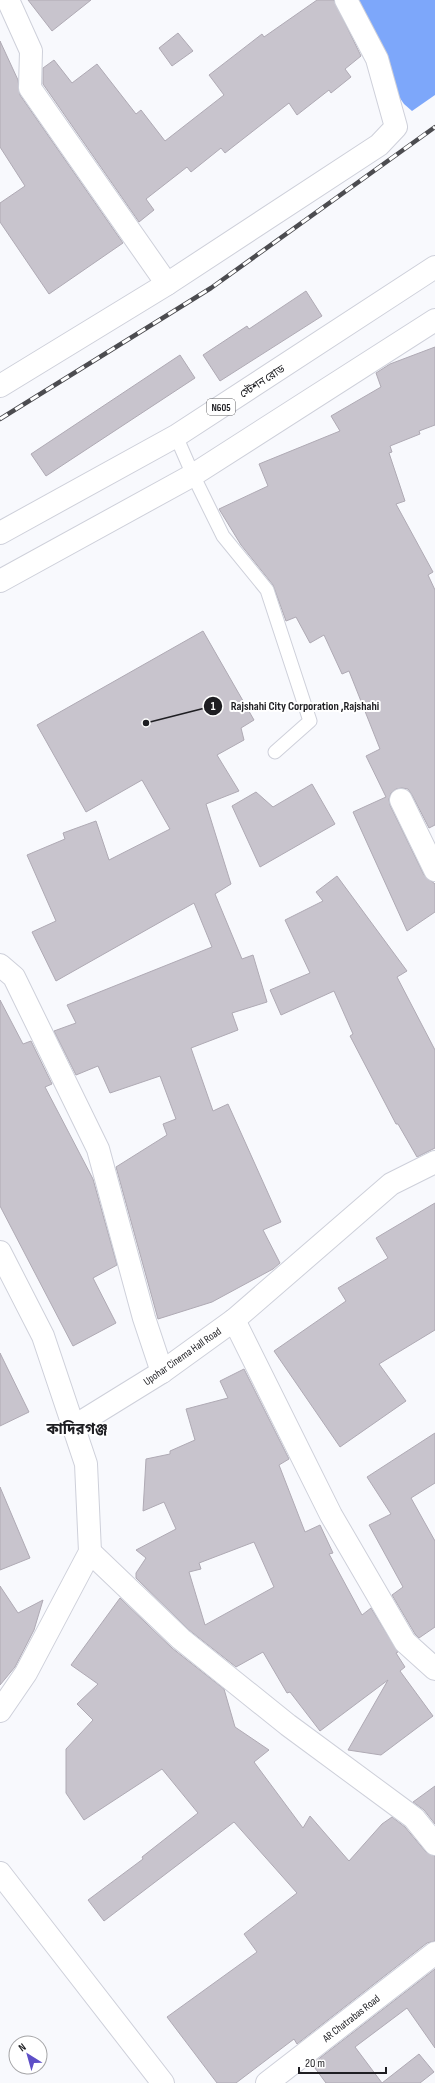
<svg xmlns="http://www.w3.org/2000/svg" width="435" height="2083" viewBox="0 0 435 2083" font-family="'Sofia Sans Condensed','Noto Sans Bengali',sans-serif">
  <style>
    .water { fill: #7da7fa }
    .building { fill: #c8c4cd; stroke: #afaab4; fill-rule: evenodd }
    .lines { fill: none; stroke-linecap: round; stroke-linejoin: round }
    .lane-casing { stroke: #ced0da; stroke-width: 15 }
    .street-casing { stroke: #ced0da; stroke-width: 24 }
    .secondary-casing { stroke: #ced0da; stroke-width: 24 }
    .highway-casing { stroke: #ced0da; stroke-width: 24 }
    .lane { stroke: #fff; stroke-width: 13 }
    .street { stroke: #fff; stroke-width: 22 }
    .secondary { stroke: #fff; stroke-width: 22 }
    .highway { stroke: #fff; stroke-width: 22 }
    .rail-casing { stroke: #4c4c50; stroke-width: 4.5 }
    .rail { stroke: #fff; stroke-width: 3; stroke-dasharray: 9; stroke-linecap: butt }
    .labels { text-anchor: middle; stroke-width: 4; stroke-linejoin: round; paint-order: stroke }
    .shield { fill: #fff; stroke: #626264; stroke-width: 1 }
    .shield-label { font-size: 10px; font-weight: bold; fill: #1e1e22 }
    .street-label { font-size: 11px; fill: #1e1e22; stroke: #fff }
    .district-label { font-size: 15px; font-weight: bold; fill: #1e1e22; stroke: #fff }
    .leader { fill: none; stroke: #1e1e22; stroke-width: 1.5 }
    .callout-dot { fill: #1e1e22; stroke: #fff; stroke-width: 1.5 }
    .mark-label { font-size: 12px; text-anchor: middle; font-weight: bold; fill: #fff }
    .callout-label { font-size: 12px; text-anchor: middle; font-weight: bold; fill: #1e1e22; stroke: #fff; stroke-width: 4; stroke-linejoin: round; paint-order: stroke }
  </style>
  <rect width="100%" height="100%" fill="#f8f9fd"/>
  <path class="water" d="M 355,0 L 435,0 L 435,95 L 412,111 L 404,104 L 395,91 Z"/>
  <g class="building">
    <path d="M 28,0 L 91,0 L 52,31 Z"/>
    <path d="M 317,0 L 334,0 L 361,56 L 345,69 L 351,77 L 331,93 L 329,90 L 297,115 L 289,103 L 225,153 L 221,148 L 191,172 L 187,167 L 146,199 L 154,210 L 139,222 L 43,84 L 43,68 L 54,60 L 72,83 L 97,64 L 136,114 L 141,110 L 165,141 L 224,95 L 209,75 L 262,34 L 264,37 Z"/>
    <path d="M 178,33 L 193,51 L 172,66 L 159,48 Z"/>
    <path d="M 0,41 L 18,80 L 20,95 L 123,243 L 49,294 L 0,222 L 0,203 L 25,186 L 0,147 Z"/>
    <path d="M 306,291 L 322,316 L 220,381 L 203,355 L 247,326 L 249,329 Z"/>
    <path d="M 435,347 L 435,425 L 419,431 L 420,434 L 390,446 L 392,452 L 389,453 L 405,501 L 396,504 L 433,572 L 428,575 L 435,590 L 435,825 L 429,828 L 412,795 L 408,789 L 402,788 L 396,789 L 391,793 L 389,799 L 390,805 L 424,875 L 435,884 L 435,912 L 407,931 L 353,812 L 386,797 L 366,756 L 380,749 L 349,671 L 342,674 L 324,635 L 310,643 L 296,617 L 286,621 L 273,585 L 241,545 L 219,509 L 268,486 L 259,464 L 340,431 L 331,416 L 381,387 L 376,373 L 390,364 Z"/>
    <path d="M 180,355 L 195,378 L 46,476 L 31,454 Z"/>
    <path d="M 203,631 L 254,720 L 241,728 L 244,740 L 217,755 L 239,791 L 206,804 L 231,884 L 215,894 L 242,959 L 253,955 L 267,1002 L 232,1013 L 238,1030 L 191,1048 L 213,1111 L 228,1104 L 281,1222 L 263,1230 L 280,1263 L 273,1269 L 212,1302 L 158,1319 L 116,1167 L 167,1135 L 163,1124 L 176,1119 L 160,1076 L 110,1093 L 98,1066 L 76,1075 L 54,1031 L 76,1023 L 67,1005 L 212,947 L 194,903 L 56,981 L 32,932 L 56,921 L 27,855 L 65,839 L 63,833 L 96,821 L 109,860 L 170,829 L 142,780 L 86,812 L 37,725 Z"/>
    <path d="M 312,784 L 335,824 L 260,867 L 232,806 L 256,792 L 273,807 Z"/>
    <path d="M 337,876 L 407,971 L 397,977 L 435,1050 L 435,1148 L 417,1157 L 398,1124 L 396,1124 L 350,1036 L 353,1034 L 334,991 L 281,1015 L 270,990 L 310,973 L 285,920 L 323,901 L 316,892 Z"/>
    <path d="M 0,1000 L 23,1044 L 31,1041 L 52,1084 L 45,1087 L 93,1179 L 117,1265 L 93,1278 L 116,1323 L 73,1346 L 0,1206 Z"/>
    <path d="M 435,1203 L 435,1330 L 379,1364 L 406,1401 L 340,1447 L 274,1351 L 346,1301 L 338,1288 L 388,1258 L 376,1238 Z"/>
    <path d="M 0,1353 L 29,1412 L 0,1426 Z"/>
    <path d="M 244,1369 L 289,1459 L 279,1465 L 305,1532 L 320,1525 L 333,1553 L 329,1554 L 362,1615 L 371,1608 L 398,1652 L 396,1653 L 405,1667 L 400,1671 L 433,1716 L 381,1755 L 348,1750 L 388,1680 L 320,1731 L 290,1692 L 287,1693 L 263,1652 L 236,1667 L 189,1630 L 136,1578 L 136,1573 L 146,1558 L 136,1550 L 176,1529 L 164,1502 L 143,1511 L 146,1459 L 170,1454 L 170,1451 L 195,1440 L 186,1409 L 228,1398 L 220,1381 ZM 254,1542 L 274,1587 L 205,1625 L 189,1572 L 201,1569 L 199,1563 Z"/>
    <path d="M 435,1433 L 435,1483 L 411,1498 L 435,1541 L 435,1627 L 419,1638 L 415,1634 L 392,1595 L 403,1587 L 369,1525 L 391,1514 L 367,1477 Z"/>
    <path d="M 0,1487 L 30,1558 L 0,1570 Z"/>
    <path d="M 0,1586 L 18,1613 L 43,1600 L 34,1630 L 15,1667 L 0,1685 Z"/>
    <path d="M 120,1598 L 172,1648 L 224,1689 L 235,1727 L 269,1750 L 254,1762 L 303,1828 L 310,1816 L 349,1861 L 382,1824 L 392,1817 L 405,1827 L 426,1852 L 435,1856 L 435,1941 L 427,1943 L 297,2044 L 294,2039 L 236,2083 L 217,2083 L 167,2017 L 257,1952 L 244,1934 L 297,1893 L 234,1822 L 104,1921 L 88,1900 L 143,1859 L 142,1857 L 198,1813 L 162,1769 L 84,1820 L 66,1793 L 66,1749 L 93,1720 L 77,1704 L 98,1684 L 71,1665 Z"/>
    <path d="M 435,1786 L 435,1824 L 424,1810 L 413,1802 Z"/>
    <path d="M 435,1969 L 435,2048 L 407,2008 L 355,2047 L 382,2083 L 419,2054 L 434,2072 L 420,2083 L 326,2083 L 312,2064 Z"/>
  </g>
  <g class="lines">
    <g class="lane-casing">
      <path id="lane" d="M 176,436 L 193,475 L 223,536 L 267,590 L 310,721 L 275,752"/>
    </g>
    <g class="street-casing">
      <g id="street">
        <path d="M 8,0 L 31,51 L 30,88 L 167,284"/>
        <path d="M 0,386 L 167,284 L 379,145 L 396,127 L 377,59 L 346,0"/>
        <path d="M 401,800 L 435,870"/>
        <path d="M 0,965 L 14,977 L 98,1149 L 144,1318 L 162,1372"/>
        <path d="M 234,1320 L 331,1515 L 405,1642 L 435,1669"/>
        <path d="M 90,1552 L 181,1639 L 288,1725 L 414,1818 L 435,1844"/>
        <path d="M 267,2083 L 435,1953"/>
      </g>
    </g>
    <g class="secondary-casing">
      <g id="secondary">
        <path d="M 0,1252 L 43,1336 L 86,1464 L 90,1552 L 26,1673 L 0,1711"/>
        <path d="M 73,1427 L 162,1372 L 234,1320 L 391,1184 L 435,1162"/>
        <path d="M 0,1873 L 163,2083"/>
      </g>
    </g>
    <g class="highway-casing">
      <g id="highway">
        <path d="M 0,533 L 176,436 L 435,267"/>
        <path d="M 0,581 L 193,475 L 435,320"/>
      </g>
    </g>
    <use href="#lane" class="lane"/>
    <use href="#street" class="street"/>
    <use href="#secondary" class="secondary"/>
    <use href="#highway" class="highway"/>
    <g class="rail-casing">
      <path id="rail" d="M 0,419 L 211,288 L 435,127"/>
    </g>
    <use href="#rail" class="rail"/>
  </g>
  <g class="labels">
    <rect class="shield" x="207" y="399" width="28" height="16" rx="3"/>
    <g class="shield-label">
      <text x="221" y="411">N605</text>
    </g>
    <g class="street-label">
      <text transform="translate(262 381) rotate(-33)" y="4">স্টেশন রোড</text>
      <text transform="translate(182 1356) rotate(-35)" y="4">Upohar Cinema Hall Road</text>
      <text transform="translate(351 2018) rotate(-38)" y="4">AR Chatrabas Road</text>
    </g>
    <g class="district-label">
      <text x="77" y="1434">কাদিরগঞ্জ</text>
    </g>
  </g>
  <path class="leader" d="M146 723L213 706"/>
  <g class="callout-dot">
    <circle cx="146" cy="723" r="4"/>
    <circle cx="213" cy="706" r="10"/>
  </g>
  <g class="mark-label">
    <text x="213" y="710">1</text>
  </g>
  <g class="callout-label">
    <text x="305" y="710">Rajshahi City Corporation ,Rajshahi</text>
  </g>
  <g transform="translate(28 2055) rotate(323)"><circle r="19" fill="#ffffff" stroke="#a5a5a7"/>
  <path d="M0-3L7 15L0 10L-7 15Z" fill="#5e4fc7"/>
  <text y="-6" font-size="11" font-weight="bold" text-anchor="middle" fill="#1e1e22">N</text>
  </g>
  <path d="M299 2067v6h87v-6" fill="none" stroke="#1e1e22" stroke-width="2"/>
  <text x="305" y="2067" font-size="12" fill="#1e1e22" stroke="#ffffff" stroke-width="3" paint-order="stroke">20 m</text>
</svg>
